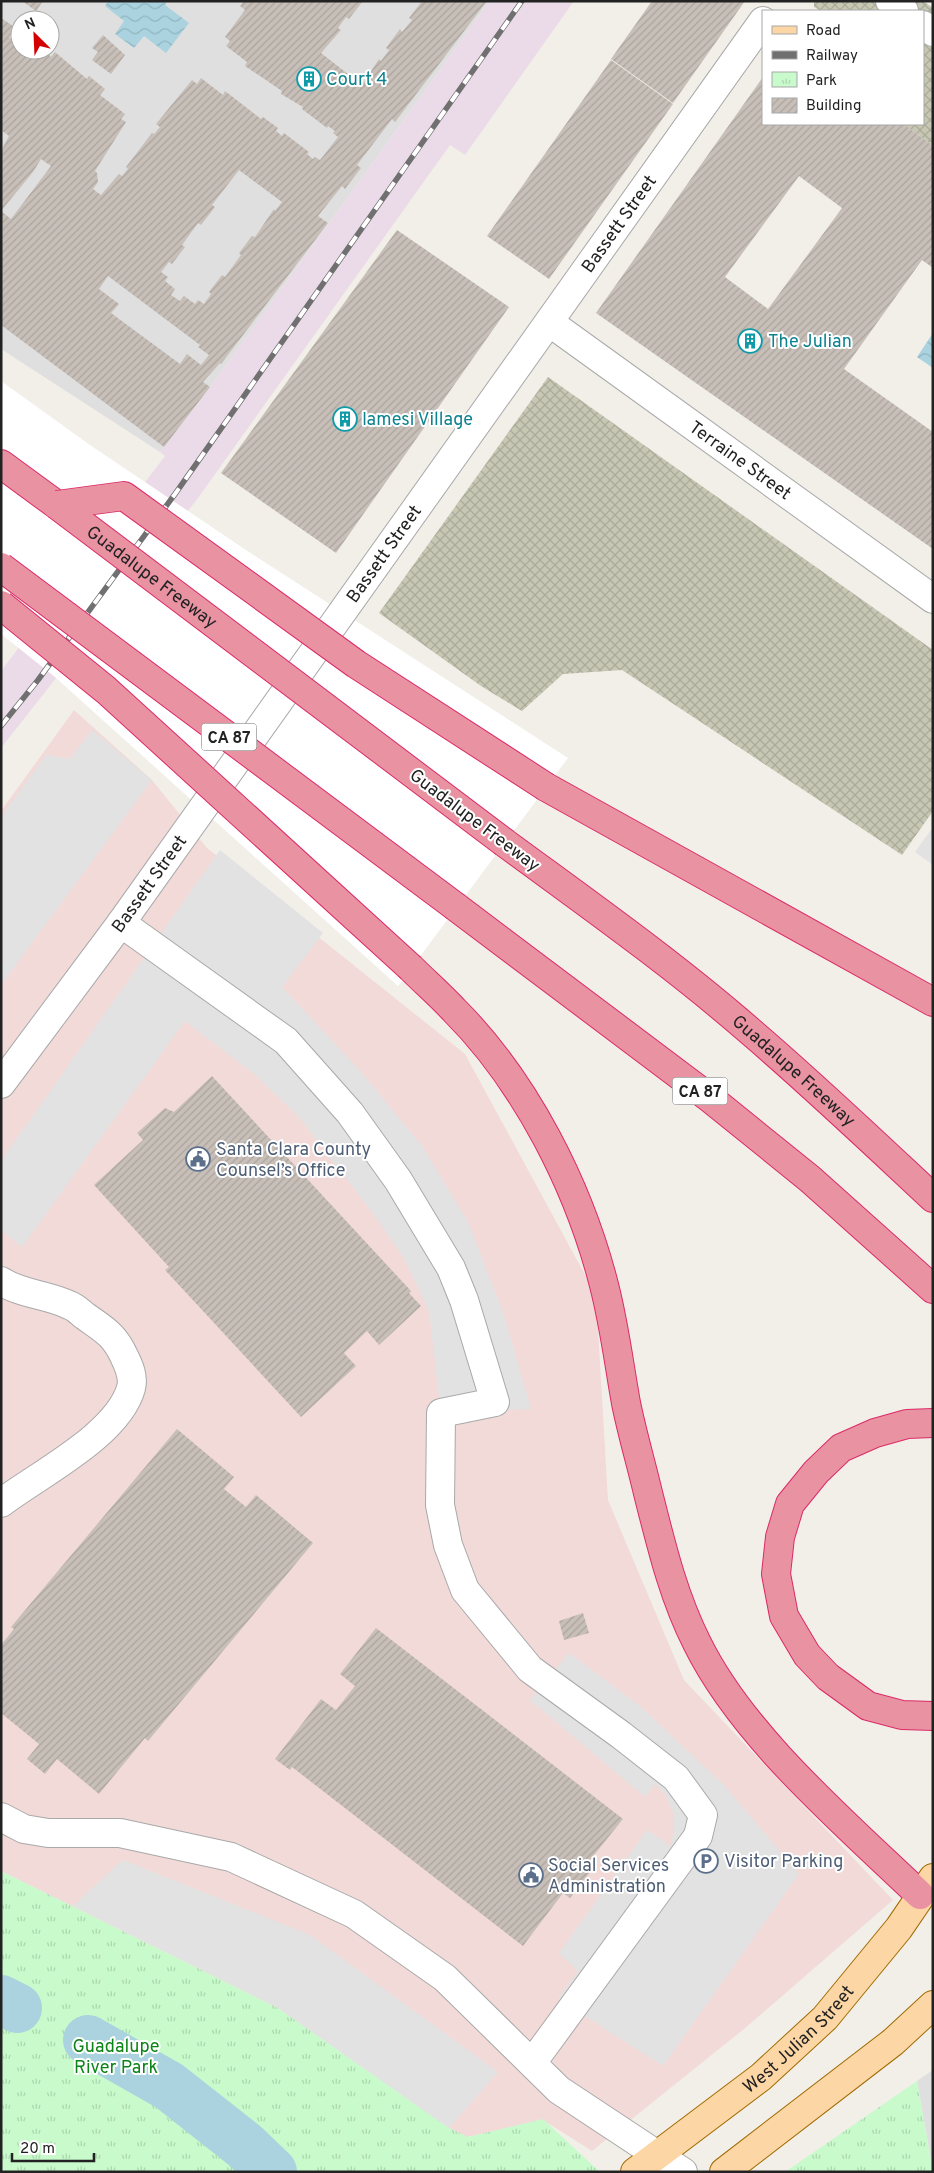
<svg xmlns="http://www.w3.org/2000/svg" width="934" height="2173" viewBox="0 0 934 2173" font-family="Overpass,sans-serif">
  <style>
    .residential { fill: #e0dfdf; fill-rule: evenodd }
    .commercial { fill: #f2dad9 }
    .railway { fill: #ebdbe8 }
    .construction { fill: url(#construction-cross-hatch) }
    .park { fill: url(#park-tufts) }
    .parking { fill: #e2e2e2 }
    .water { fill: url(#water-waves) }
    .pier { fill: #fff }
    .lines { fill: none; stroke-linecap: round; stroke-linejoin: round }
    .river { stroke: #aad3df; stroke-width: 50 }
    .building { fill: url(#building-hatch); fill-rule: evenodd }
    .minor-casing { stroke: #a9a9a9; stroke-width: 30 }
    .major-casing { stroke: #a06b00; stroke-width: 30 }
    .highway-casing { stroke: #dc2a67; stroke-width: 30 }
    .minor { stroke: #fff; stroke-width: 28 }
    .major { stroke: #fcd6a4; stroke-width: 28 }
    .highway { stroke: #e892a2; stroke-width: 28 }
    .rail-casing { stroke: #707070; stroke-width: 5.5 }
    .rail { stroke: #fff; stroke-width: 4; stroke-dasharray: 11; stroke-linecap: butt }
    .highway-bridge-casing { stroke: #dc2a67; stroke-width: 30; stroke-linecap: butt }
    .highway-bridge { stroke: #e892a2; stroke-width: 28 }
    .labels { text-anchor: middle; stroke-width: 4; stroke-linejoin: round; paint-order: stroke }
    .shield { fill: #fff; stroke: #646464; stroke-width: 1 }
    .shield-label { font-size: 16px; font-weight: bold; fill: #222 }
    .culture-label { font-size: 18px; fill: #0d838f; stroke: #fff; text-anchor: start }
    .street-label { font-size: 18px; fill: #222; stroke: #fff }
    .service-label { font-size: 18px; fill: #4e5e75; stroke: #fff; text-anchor: start }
    .park-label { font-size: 18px; fill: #0c8416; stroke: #fff }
  </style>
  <defs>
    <pattern id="construction-cross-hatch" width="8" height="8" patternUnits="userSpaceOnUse" patternTransform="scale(1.25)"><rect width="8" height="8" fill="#c7c7b4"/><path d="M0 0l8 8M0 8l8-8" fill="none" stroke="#abab9a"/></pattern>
    <pattern id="park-tufts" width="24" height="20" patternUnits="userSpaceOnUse" patternTransform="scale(1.25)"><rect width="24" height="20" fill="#c8facc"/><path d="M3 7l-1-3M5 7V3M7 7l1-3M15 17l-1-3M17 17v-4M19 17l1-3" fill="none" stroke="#acd6af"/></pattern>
    <pattern id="water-waves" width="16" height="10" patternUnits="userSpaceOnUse" patternTransform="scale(1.25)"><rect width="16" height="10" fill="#aad3df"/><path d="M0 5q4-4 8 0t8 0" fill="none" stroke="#92b5bf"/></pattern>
    <pattern id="building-hatch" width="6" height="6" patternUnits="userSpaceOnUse" patternTransform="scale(1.25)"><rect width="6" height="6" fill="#c7bfb8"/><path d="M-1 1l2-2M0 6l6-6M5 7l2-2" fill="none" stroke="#aba49e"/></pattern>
  </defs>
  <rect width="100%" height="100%" fill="#f2efe9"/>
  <g class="residential">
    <path d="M 1,1 L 490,1 L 201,400 L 160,452 L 1,349 ZM 20,20 L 50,20 L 50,50 L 20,50 Z"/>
    <path d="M 933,2070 L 933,2171 L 917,2081 Z"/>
  </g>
  <path class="commercial" d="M 74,710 L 152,780 L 207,848 L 465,1054 L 596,1295 L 608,1500 L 684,1680 L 893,1900 L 744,2029 L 592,2151 L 543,2120 L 467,2137 L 449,2128 L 278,2008 L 1,1871 L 1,811 Z"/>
  <path class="railway" d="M 490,1 L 574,1 L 465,155 L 450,145 L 198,498 L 1,748 L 1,671 L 165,456 L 160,452 L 201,400 Z"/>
  <g class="construction">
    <path d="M 814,1 L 923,1 L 933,8 L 933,146 L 904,124 L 923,124 L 923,11 L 821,11 L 814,7 Z"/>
    <path d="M 548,377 L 933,650 L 933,811 L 902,855 L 622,670 L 563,674 L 522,711 L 481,686 L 379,613 Z"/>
  </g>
  <g class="park">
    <path d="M 1,1871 L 278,2008 L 449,2128 L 468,2137 L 543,2119 L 600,2172 L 1,2172 Z"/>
    <path d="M 917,2081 L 933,2172 L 785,2172 Z"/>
  </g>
  <g class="parking">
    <path d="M 92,730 L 152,780 L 1,985 L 1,817 L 46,755 L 70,759 Z"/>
    <path d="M 933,827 L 933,865 L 915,852 Z"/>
    <path d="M 220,850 L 323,933 L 282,987 L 362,1073 L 422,1146 L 468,1222 L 504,1315 L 531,1409 L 441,1413 L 429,1311 L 404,1258 L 366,1204 L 299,1117 L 253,1073 L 185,1021 L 22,1247 L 1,1230 L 1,1161 Z"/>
    <path d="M 569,1653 L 641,1707 L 725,1786 L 799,1874 L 663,2066 L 558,1999 L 578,1971 L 559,1953 L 647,1830 L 671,1846 L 674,1827 L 673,1813 L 666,1795 L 655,1784 L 645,1797 L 530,1700 Z"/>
    <path d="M 123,1860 L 310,1935 L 498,2072 L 449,2128 L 278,2008 L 73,1906 Z"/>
  </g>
  <g class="water">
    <path d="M 108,1 L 167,1 L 165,5 L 189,23 L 166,53 L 144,36 L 134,48 L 115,34 L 124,21 L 105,6 Z"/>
    <path d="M 933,333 L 933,368 L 917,357 Z"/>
  </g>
  <path class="pier" d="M 1,381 L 90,445 L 246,550 L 568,758 L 398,986 L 55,677 L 1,634 Z"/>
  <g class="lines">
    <g class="river">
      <path d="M 1,2000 L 17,2008"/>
      <path d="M 88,2040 L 169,2086 L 245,2146 L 272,2172"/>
    </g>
  </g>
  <g class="building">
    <path d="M 22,1 L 43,1 L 36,11 Z"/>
    <path d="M 244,1 L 363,1 L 349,19 L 346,17 L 338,28 L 341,30 L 321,53 L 362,85 L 379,59 L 381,61 L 389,50 L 386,48 L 400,29 L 402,32 L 412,20 L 409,18 L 422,1 L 487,1 L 395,122 L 392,119 L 357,165 L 361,168 L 345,189 L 342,186 L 318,216 L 328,223 L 221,364 L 220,363 L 203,382 L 210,387 L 164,447 L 1,325 L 1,151 L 9,136 L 1,130 L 1,18 L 16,28 L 9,37 L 20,46 L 20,50 L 45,50 L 51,57 L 55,52 L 87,79 L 89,76 L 105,89 L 100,95 L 125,114 L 121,119 L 126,122 L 95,171 L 97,173 L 98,182 L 93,189 L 101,195 L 119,174 L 122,176 L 128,169 L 126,167 L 152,133 L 154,134 L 160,127 L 156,124 L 192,80 L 197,84 L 201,78 L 223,95 L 225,91 L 261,119 L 263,117 L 278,128 L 276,131 L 282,136 L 284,133 L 309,152 L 307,154 L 313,159 L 315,157 L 320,160 L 338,137 L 333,133 L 335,131 L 328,126 L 327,128 L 302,109 L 303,107 L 281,94 L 282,91 L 245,66 L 247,62 L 226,46 L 230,41 L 225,37 L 245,10 L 240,6 ZM 41,159 L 51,166 L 11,219 L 1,211 L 33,172 ZM 239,170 L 282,202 L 275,211 L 274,209 L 255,237 L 252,236 L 239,253 L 241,255 L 225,277 L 222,275 L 209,292 L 211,294 L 204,304 L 198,300 L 195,304 L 184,296 L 180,301 L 171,295 L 175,289 L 165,281 L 168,277 L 161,272 L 169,262 L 172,264 L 185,247 L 182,245 L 198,223 L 201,225 L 215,207 L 212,205 ZM 108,276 L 200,345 L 198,347 L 209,355 L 201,365 L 187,354 L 180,364 L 111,313 L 119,304 L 99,289 Z"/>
    <path d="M 652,1 L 745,1 L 673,103 L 611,59 Z"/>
    <path d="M 103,35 L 125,55 L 111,74 L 92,60 L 98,52 L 92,48 Z"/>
    <path d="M 611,60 L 673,104 L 549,279 L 487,236 Z"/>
    <path d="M 763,77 L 763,124 L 904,124 L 933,146 L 933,268 L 922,260 L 844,369 L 933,432 L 933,549 L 596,313 ZM 799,176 L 842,208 L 768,309 L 725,277 Z"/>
    <path d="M 397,230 L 509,307 L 336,553 L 221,473 Z"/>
    <path d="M 212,1076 L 411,1291 L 409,1293 L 421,1306 L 379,1345 L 367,1331 L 344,1353 L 356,1366 L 301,1417 L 165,1270 L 169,1267 L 94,1185 L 143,1140 L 137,1133 L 165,1108 L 174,1112 Z"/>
    <path d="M 177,1429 L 234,1477 L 224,1489 L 246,1507 L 256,1495 L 313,1543 L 148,1741 L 145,1738 L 99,1794 L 57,1759 L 45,1774 L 27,1759 L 39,1744 L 1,1713 L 1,1645 L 14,1629 L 11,1627 Z"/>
    <path d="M 583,1613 L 589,1633 L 564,1640 L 559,1621 Z"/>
    <path d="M 376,1628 L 623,1819 L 590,1860 L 594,1867 L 570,1898 L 563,1893 L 523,1946 L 292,1767 L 290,1770 L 275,1759 L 321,1699 L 336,1710 L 355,1686 L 340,1674 Z"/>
  </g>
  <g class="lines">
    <g class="minor-casing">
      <g id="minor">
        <path d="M 890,1 L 904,11"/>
        <path d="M 923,25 L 933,32"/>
        <path id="s1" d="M 549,322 L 933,599"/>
        <path d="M 121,923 L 286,1041 L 350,1113 L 398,1180 L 451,1268 L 464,1300 L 495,1402 L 441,1413 L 440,1505 L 448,1545 L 465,1590 L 530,1669 L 621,1735 L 676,1778 L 703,1815 L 698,1836 L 532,2063"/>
        <path id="s2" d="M 1,1084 L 121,923 L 763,21"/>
        <path d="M 1,1281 C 20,1294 49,1295 69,1305 C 75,1307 80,1312 85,1316 C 103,1329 114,1334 124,1356 C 129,1366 134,1377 131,1388 C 118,1435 39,1474 1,1503"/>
        <path d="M 1,1817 L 24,1829 L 48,1833 L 120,1833 L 231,1857 L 354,1914 L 445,1978 L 559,2090 L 683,2172"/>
      </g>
    </g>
    <g class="major-casing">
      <g id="major">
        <path id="s3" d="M 635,2172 L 761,2077 L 825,2018 L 899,1928 L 933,1878"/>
        <path d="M 724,2172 L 893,2042 L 933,2005"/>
      </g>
    </g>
    <g class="highway-casing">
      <g id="highway">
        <path d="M 1,464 L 57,505"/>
        <path d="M 546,787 L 933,1002"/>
        <path id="s4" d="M 505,843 C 588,904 673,964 751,1032 C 813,1085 873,1142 933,1198"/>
        <path d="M 456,907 L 711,1099 L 810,1179 L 933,1289"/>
        <path d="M 411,968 C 425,982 440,995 454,1010 C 526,1082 579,1187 604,1285 C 614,1323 619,1364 626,1403 C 632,1433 641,1463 648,1493 C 661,1544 673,1596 697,1643 C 743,1737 845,1823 920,1895"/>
        <path d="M 933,1423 L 907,1424 L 875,1433 L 841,1448 L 816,1472 L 790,1504 L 780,1537 L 776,1574 L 784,1616 L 807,1655 L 828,1677 L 868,1706 L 902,1715 L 933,1716"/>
      </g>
    </g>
    <use href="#minor" class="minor"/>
    <use href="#major" class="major"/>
    <use href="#highway" class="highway"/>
    <g class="rail-casing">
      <path id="rail" d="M 1,726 L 38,680 L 175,494 L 522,1"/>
    </g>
    <use href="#rail" class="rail"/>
    <g class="highway-bridge-casing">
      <g id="highway-bridge">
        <path d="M 57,505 L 124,496 L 356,664 L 546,787"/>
        <path id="s5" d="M 57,505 L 505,843"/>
        <path d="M 1,567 L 456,907"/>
        <path d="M 1,605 L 106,690 L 411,968"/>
      </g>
    </g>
    <use href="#highway-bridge" class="highway-bridge"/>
  </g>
  <defs>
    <g id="building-ring" transform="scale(1.25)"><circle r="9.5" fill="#fff" stroke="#0f9aa8" stroke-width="1.5"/><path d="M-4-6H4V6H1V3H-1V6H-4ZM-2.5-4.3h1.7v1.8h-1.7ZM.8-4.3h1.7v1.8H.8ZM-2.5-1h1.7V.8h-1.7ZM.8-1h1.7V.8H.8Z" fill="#0f9aa8"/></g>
    <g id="civic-ring" transform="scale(1.25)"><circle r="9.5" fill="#fff" stroke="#5c6f8a" stroke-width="1.5"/><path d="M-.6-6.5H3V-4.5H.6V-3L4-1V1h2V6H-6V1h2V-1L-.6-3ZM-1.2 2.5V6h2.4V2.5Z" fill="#5c6f8a"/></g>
    <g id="parking-ring" transform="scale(1.25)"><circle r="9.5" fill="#fff" stroke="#5c6f8a" stroke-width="1.5"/><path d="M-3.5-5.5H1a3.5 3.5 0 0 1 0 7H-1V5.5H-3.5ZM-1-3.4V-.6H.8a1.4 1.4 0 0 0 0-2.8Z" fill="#5c6f8a"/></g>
  </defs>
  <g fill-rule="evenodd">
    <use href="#building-ring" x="309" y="79"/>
    <use href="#building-ring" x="750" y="341"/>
    <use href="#building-ring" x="345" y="419"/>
    <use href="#civic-ring" x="198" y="1159"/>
    <use href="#parking-ring" x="706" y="1861"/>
    <use href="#civic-ring" x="531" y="1875"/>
  </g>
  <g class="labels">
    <g class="shield">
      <rect x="201.5" y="723.5" width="55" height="27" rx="4"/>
      <rect x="672.5" y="1077.5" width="55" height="27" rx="4"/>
    </g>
    <g class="shield-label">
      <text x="229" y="743">CA 87</text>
      <text x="700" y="1097">CA 87</text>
    </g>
    <g class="culture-label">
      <text x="326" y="85">Court 4</text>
      <text x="768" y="347">The Julian</text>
      <text x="362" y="425">Iamesi Village</text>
    </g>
    <g class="street-label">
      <text dy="6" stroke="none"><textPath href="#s2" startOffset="1059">Bassett Street</textPath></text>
      <text dy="6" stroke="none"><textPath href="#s1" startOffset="236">Terraine Street</textPath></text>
      <text dy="6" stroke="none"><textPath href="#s2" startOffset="654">Bassett Street</textPath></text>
      <text dy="6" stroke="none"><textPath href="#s5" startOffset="119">Guadalupe Freeway</textPath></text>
      <text transform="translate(475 820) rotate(37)" y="6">Guadalupe Freeway</text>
      <text dy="6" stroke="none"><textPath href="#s2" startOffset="249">Bassett Street</textPath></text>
      <text dy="6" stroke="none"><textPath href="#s4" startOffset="368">Guadalupe Freeway</textPath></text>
      <text dy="6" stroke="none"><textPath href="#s3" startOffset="211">West Julian Street</textPath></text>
    </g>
    <g class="service-label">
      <text x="216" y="1155">Santa Clara County<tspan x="216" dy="21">Counsel’s Office</tspan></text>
      <text x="724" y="1867">Visitor Parking</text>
      <text x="548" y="1871">Social Services<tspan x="548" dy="21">Administration</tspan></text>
    </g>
    <g class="park-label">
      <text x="116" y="2052">Guadalupe<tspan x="116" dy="21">River Park</tspan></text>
    </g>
  </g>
  <rect width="934" height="2173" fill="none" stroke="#222222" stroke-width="5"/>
  <rect x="762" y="10" width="162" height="115" fill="#ffffff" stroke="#a7a7a7"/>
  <rect x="772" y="26" width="25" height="8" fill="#fcd6a4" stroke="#a7a7a7"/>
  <text x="806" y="35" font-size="15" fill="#222222">Road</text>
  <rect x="772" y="51" width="25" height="8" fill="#707070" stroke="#a7a7a7"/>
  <text x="806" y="60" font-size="15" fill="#222222">Railway</text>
  <rect x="772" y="72" width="25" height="15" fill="url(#park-tufts)" stroke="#a7a7a7"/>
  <text x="806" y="85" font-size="15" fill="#222222">Park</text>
  <rect x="772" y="98" width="25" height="15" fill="url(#building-hatch)" stroke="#a7a7a7"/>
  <text x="806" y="110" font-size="15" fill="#222222">Building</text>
  <g transform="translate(35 35) rotate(336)"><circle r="24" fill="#ffffff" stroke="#a7a7a7"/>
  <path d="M0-4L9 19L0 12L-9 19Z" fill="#d40000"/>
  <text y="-8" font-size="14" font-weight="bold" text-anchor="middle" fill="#222222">N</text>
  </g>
  <path d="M12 2153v8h82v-8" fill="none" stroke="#222222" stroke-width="2.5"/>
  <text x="20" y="2153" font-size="15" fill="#222222" stroke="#ffffff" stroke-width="4" paint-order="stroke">20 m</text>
</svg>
